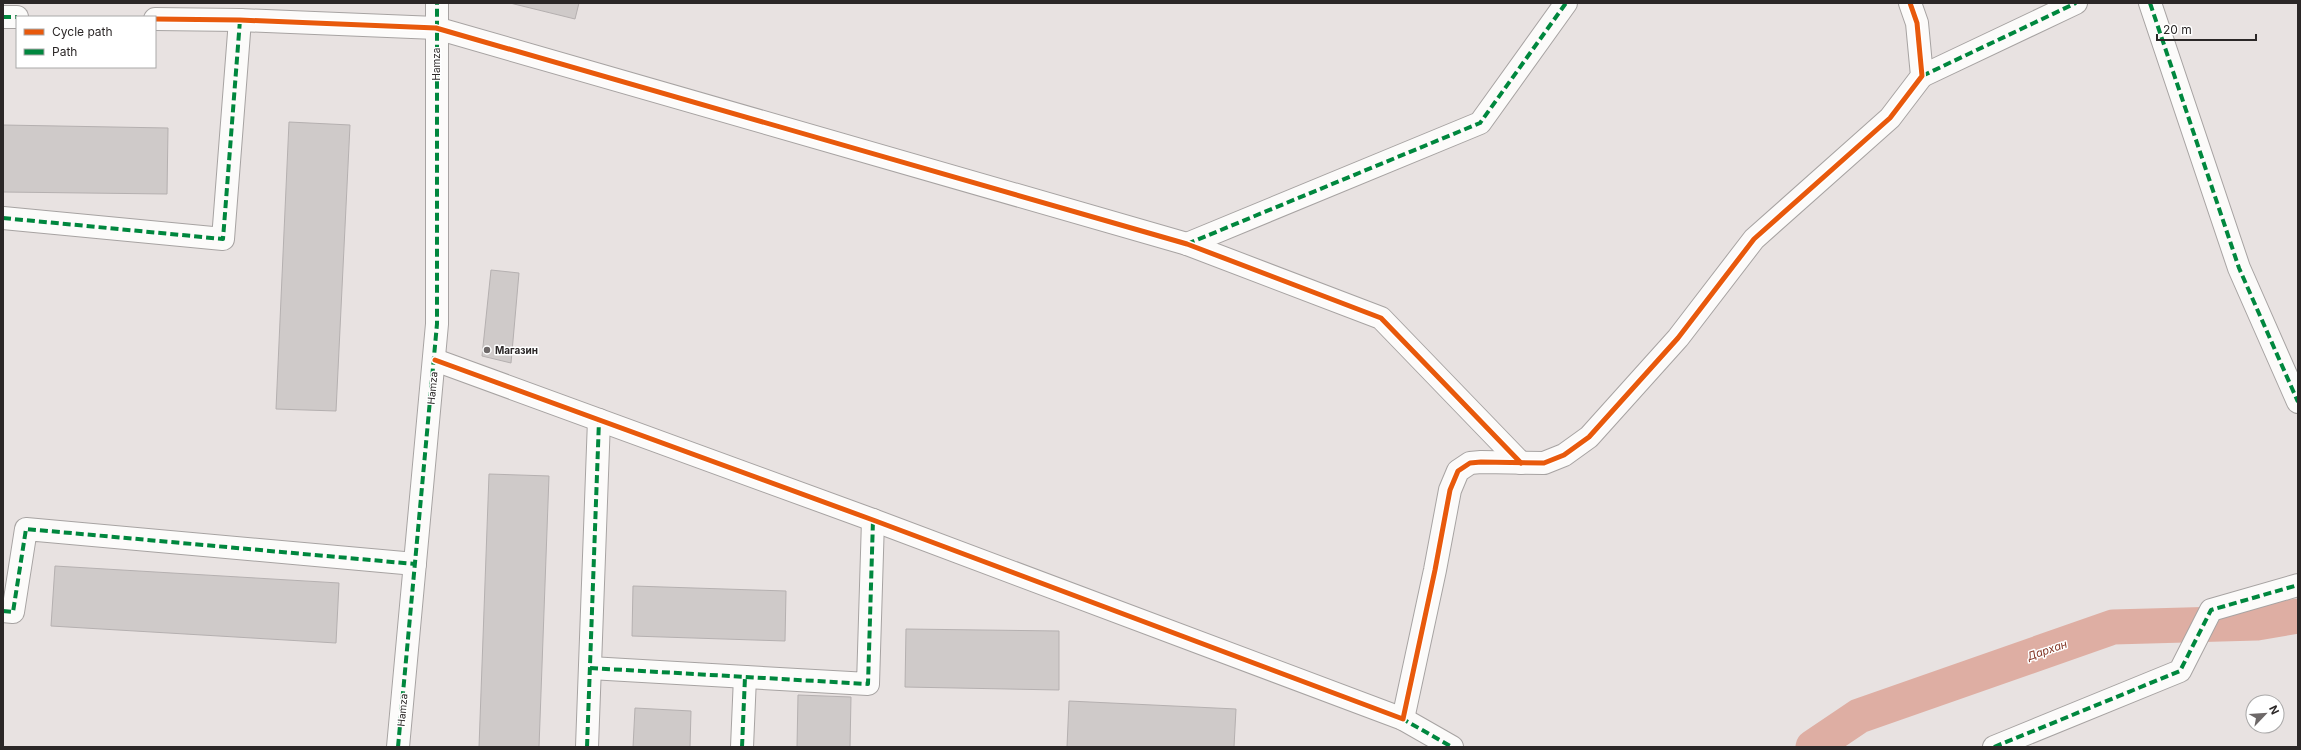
<svg xmlns="http://www.w3.org/2000/svg" width="2301" height="750" viewBox="0 0 2301 750" font-family="Inter,sans-serif">
  <style>
    .lines { fill: none; stroke-linecap: round; stroke-linejoin: round }
    .canal { stroke: #deaea3; stroke-width: 35 }
    .building { fill: #cfcac9; stroke: #b5b0b0 }
    .minor-casing { stroke: #a7a3a2; stroke-width: 24 }
    .minor { stroke: #fcfbfa; stroke-width: 22 }
    .quiet { stroke: #00873e; stroke-width: 4; stroke-dasharray: 8 4; stroke-linecap: butt }
    .cycleway-casing { stroke: #fff; stroke-width: 8 }
    .cycleway { stroke: #e8590c; stroke-width: 5 }
    .poi-dot { fill: #6d6868; stroke: #fff; stroke-width: 1.5 }
    .labels { text-anchor: middle; stroke-width: 3; stroke-linejoin: round; paint-order: stroke }
    .street-label { font-size: 10px; fill: #2b2727; stroke: #fff }
    .poi-label { font-size: 10px; font-weight: bold; fill: #2b2727; stroke: #fff; text-anchor: start }
    .water-label { font-size: 11px; font-style: italic; fill: #823423; stroke: #fff }
  </style>
  <rect width="100%" height="100%" fill="#e8e2e1"/>
  <g class="lines">
    <path class="canal" d="M 1813,747 L 1859,716 L 2113,627 L 2257,623 L 2298,616"/>
  </g>
  <g class="building">
    <path d="M 510,3 L 579,3 L 575,19 Z"/>
    <path d="M 289,122 L 350,125 L 336,411 L 276,409 Z"/>
    <path d="M 3,125 L 168,128 L 167,194 L 3,192 Z"/>
    <path d="M 491,270 L 519,273 L 511,363 L 482,356 Z"/>
    <path d="M 489,474 L 549,476 L 539,747 L 479,747 Z"/>
    <path d="M 55,566 L 339,583 L 336,643 L 51,626 Z"/>
    <path d="M 633,586 L 786,591 L 785,641 L 632,636 Z"/>
    <path d="M 906,629 L 1059,631 L 1059,690 L 905,687 Z"/>
    <path d="M 798,695 L 851,697 L 850,747 L 797,747 Z"/>
    <path d="M 1069,701 L 1236,709 L 1234,747 L 1067,747 Z"/>
    <path d="M 635,708 L 691,711 L 690,747 L 633,747 Z"/>
  </g>
  <g class="lines">
    <g class="minor-casing">
      <g id="minor">
        <path d="M 2150,3 L 2239,268 L 2298,402"/>
        <path d="M 3,17 L 17,17"/>
        <path d="M 155,19 L 240,20 L 436,28 L 1187,244 L 1381,318 L 1521,463"/>
        <path d="M 1922,76 L 2076,3"/>
        <path d="M 3,218 L 223,239 L 240,20"/>
        <path d="M 1187,244 L 1480,123 L 1566,3"/>
        <path d="M 435,360 L 873,520 L 1403,719 L 1452,747"/>
        <path d="M 3,611 L 13,612 L 26,529 L 415,564"/>
        <path d="M 590,668 L 868,684 L 873,520"/>
        <path d="M 1403,719 L 1435,570 L 1450,490 L 1458,471 L 1470,463 L 1481,462 L 1544,463 L 1564,455 L 1589,437 L 1678,338 L 1754,239 L 1890,118 L 1922,76 L 1917,23 L 1910,3"/>
        <path d="M 398,747 L 437,324 L 437,3"/>
        <path d="M 587,747 L 599,420"/>
        <path d="M 742,747 L 745,677"/>
        <path d="M 1994,747 L 2180,671 L 2211,610 L 2298,585"/>
      </g>
    </g>
    <use href="#minor" class="minor"/>
    <g class="quiet">
      <path d="M 2150,3 L 2239,268 L 2298,402"/>
      <path d="M 3,17 L 17,17"/>
      <path d="M 1922,76 L 2076,3"/>
      <path d="M 3,218 L 223,239 L 240,20"/>
      <path d="M 1187,244 L 1480,123 L 1566,3"/>
      <path d="M 3,611 L 13,612 L 26,529 L 415,564"/>
      <path d="M 590,668 L 868,684 L 873,520"/>
      <path d="M 1401,718 L 1452,747"/>
      <path d="M 398,747 L 437,324 L 437,3"/>
      <path d="M 587,747 L 599,420"/>
      <path d="M 742,747 L 745,677"/>
      <path d="M 1994,747 L 2180,671 L 2211,610 L 2298,585"/>
    </g>
    <g class="cycleway-casing">
      <g id="cycleway">
        <path d="M 155,19 L 240,20 L 436,28 L 1187,244 L 1381,318 L 1521,463"/>
        <path d="M 435,360 L 873,520 L 1403,719 L 1435,570 L 1450,490 L 1458,471 L 1470,463 L 1481,462 L 1544,463 L 1564,455 L 1589,437 L 1678,338 L 1754,239 L 1890,118 L 1922,76 L 1917,23 L 1910,3"/>
      </g>
    </g>
    <use href="#cycleway" class="cycleway"/>
  </g>
  <circle class="poi-dot" cx="487" cy="350" r="4"/>
  <g class="labels">
    <g class="street-label">
      <text transform="translate(436 64) rotate(-90)" y="4">Hamza</text>
      <text transform="translate(432 388) rotate(-85)" y="4">Hamza</text>
      <text transform="translate(402 710) rotate(-85)" y="4">Hamza</text>
    </g>
    <g class="poi-label">
      <text x="495" y="354">Магазин</text>
    </g>
    <g class="water-label">
      <text transform="translate(2047 650) rotate(-19)" y="4">Дархан</text>
    </g>
  </g>
  <rect width="2301" height="750" fill="none" stroke="#2b2727" stroke-width="8"/>
  <rect x="16" y="16" width="140" height="52" fill="#ffffff" stroke="#aaa9a9"/>
  <rect x="24" y="29" width="20" height="6" fill="#e8590c" stroke="#aaa9a9"/>
  <text x="52" y="36" font-size="12" fill="#2b2727">Cycle path</text>
  <rect x="24" y="49" width="20" height="6" fill="#00873e" stroke="#aaa9a9"/>
  <text x="52" y="56" font-size="12" fill="#2b2727">Path</text>
  <g transform="translate(2265 714) rotate(65)"><circle r="19" fill="#ffffff" stroke="#aaa9a9"/>
  <path d="M0-3L7 15L0 10L-7 15Z" fill="#6d6868"/>
  <text y="-6" font-size="11" font-weight="bold" text-anchor="middle" fill="#2b2727">N</text>
  </g>
  <path d="M2157 34v6h99v-6" fill="none" stroke="#2b2727" stroke-width="2"/>
  <text x="2163" y="34" font-size="12" fill="#2b2727" stroke="#ffffff" stroke-width="3" paint-order="stroke">20 m</text>
</svg>
